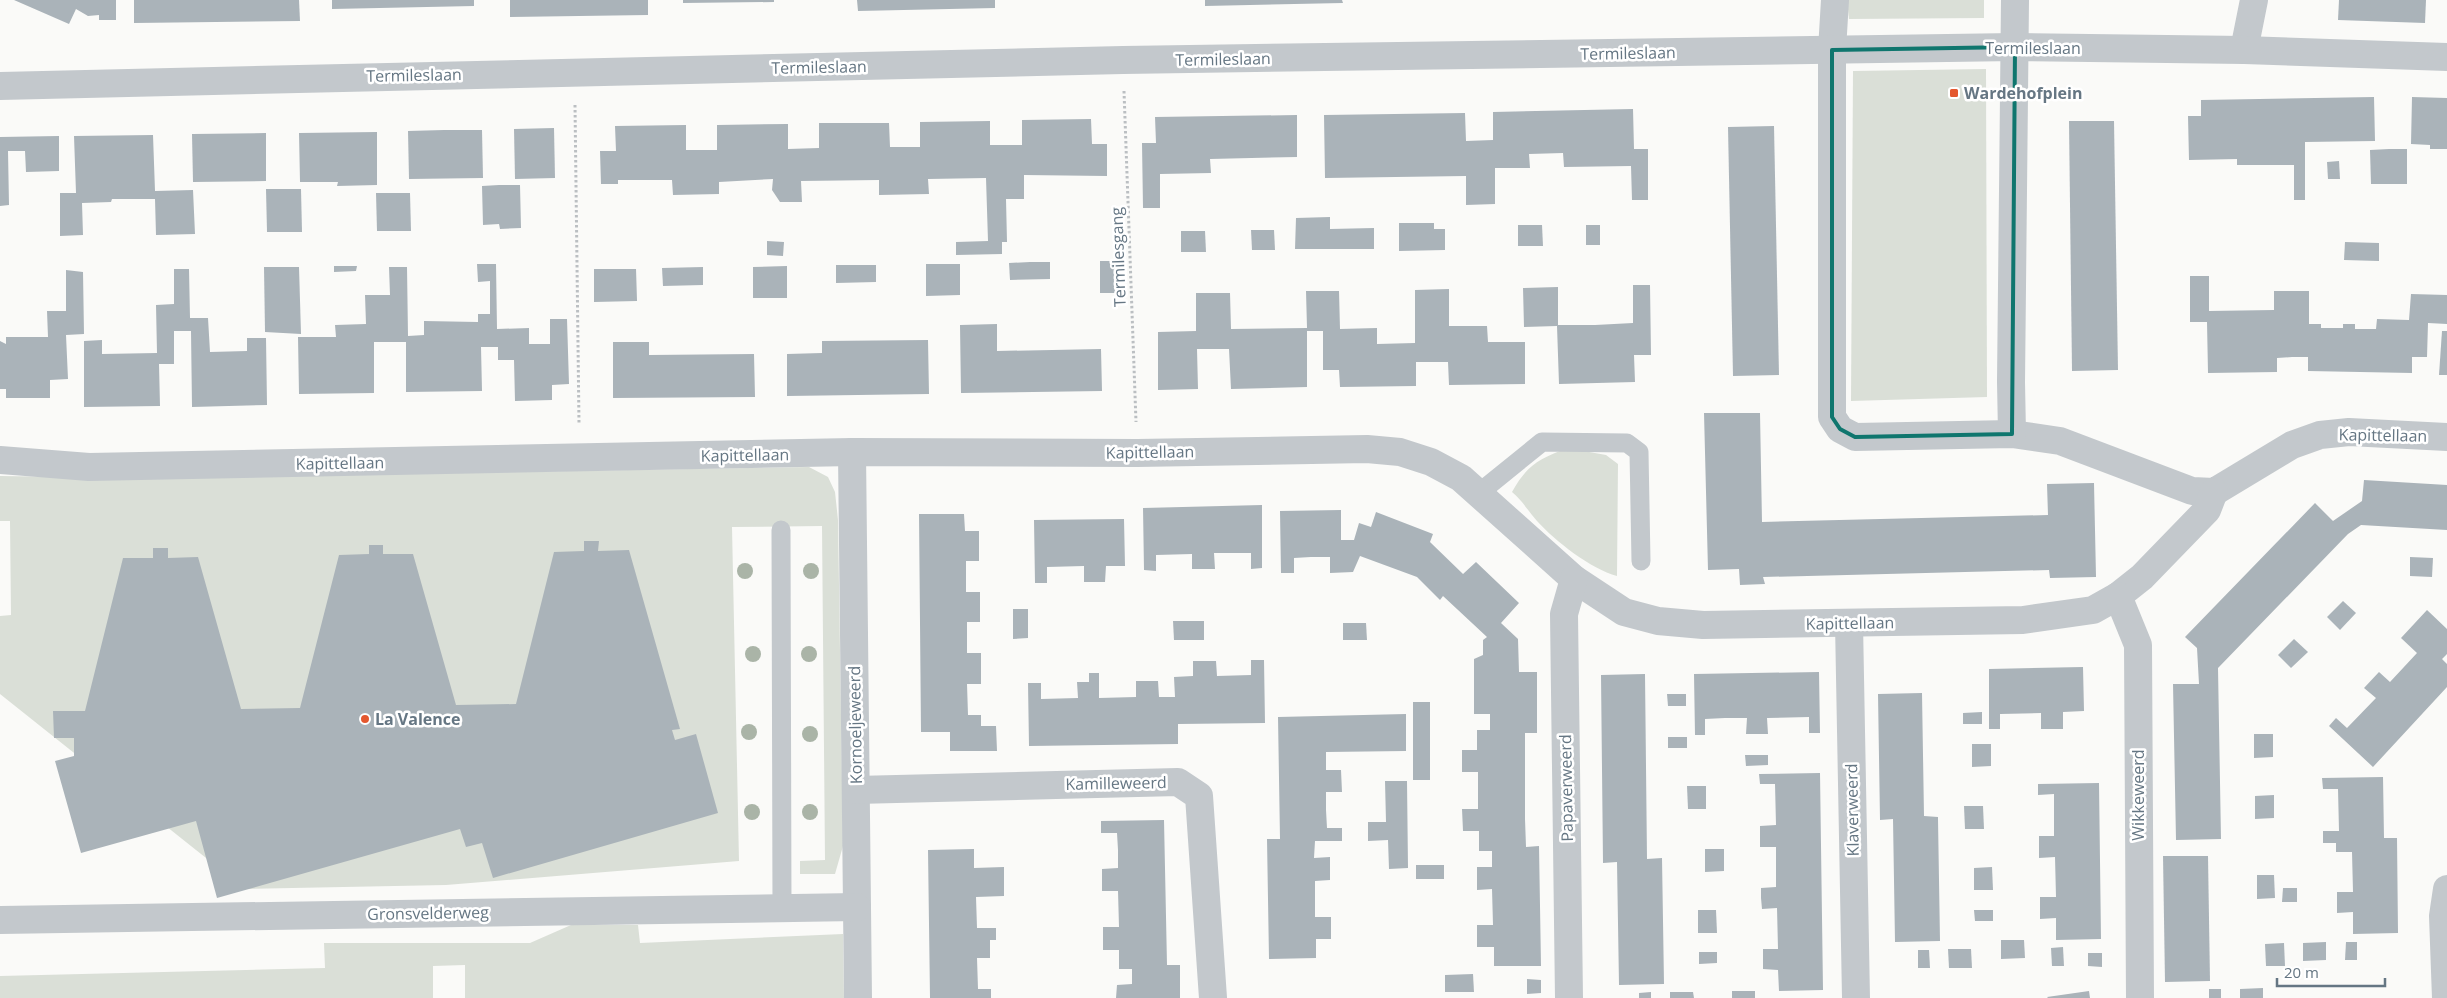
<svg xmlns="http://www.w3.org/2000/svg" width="2447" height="998" viewBox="0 0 2447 998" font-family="'Open Sans',sans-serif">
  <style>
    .green { fill: #dadfd7 }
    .building { fill: #aab3b9 }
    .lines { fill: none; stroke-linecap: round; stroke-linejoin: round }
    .path { stroke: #bbbfc2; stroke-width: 3; stroke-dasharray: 2.5 2.5; stroke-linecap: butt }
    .lane { stroke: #c3c8cc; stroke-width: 19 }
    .street { stroke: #c3c8cc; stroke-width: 28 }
    .tree { fill: #aab4a7 }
    .marked { fill: none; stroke: #0f766e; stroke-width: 4; stroke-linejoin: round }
    .poi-dot { fill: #e4572e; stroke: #fff; stroke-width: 2 }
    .labels { text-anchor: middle; stroke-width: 5; stroke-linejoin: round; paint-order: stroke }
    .street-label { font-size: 16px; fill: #657683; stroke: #fff }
    .poi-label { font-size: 16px; font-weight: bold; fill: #657683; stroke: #fff; text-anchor: start }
  </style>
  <rect width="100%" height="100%" fill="#fafaf8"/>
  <g class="green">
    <path d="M 1847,0 L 1984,0 L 1984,18 L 1849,19 Z"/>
    <path d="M 1986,69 L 1987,397 L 1851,401 L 1853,71 Z"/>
    <path d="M 1567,448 L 1606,455 L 1618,464 L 1617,576 C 1591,569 1555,541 1537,521 C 1528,511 1522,500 1512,492 C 1527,465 1539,459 1567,448 Z"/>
    <path d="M 809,467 L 828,477 L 835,492 L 838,520 L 843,846 L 835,874 L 800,874 L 800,861 L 825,860 L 822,526 L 732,527 L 739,861 L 446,885 L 245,889 L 0,694 L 0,616 L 11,615 L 10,521 L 0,521 L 0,476 L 144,478 Z"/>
    <path d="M 571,925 L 638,925 L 640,943 L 843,934 L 844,998 L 465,998 L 465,965 L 433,966 L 433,998 L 0,998 L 0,976 L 325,968 L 324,943 L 530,943 Z"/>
  </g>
  <g class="building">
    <path d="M 14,0 L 116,0 L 116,20 L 99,20 L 99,15 L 88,16 L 76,9 L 69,24 Z"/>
    <path d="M 134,0 L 299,0 L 300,21 L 134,23 Z"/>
    <path d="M 332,0 L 474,0 L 474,6 L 332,9 Z"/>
    <path d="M 510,0 L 648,0 L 648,15 L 510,17 Z"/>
    <path d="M 683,0 L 774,0 L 774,2 L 683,3 Z"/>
    <path d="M 857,0 L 995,0 L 995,8 L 858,11 Z"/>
    <path d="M 1205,0 L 1342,0 L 1343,3 L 1205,6 Z"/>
    <path d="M 2339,0 L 2426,0 L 2425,23 L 2338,20 Z"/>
    <path d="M 2374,97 L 2375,141 L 2305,142 L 2305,200 L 2294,200 L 2294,165 L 2237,165 L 2237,159 L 2189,160 L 2188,116 L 2201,116 L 2201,100 Z"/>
    <path d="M 2412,97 L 2447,98 L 2447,149 L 2430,149 L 2430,145 L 2411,144 Z"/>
    <path d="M 1633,109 L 1634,149 L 1648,149 L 1648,200 L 1632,200 L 1631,166 L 1564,167 L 1563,153 L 1529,154 L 1530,168 L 1495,168 L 1495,204 L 1466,205 L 1466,176 L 1325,178 L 1324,115 L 1465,113 L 1466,141 L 1493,140 L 1493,112 Z"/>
    <path d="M 1297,115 L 1297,157 L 1210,159 L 1211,173 L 1160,174 L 1160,208 L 1143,208 L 1142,143 L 1156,143 L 1155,117 Z"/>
    <path d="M 1091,119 L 1092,144 L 1107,144 L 1107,176 L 1024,175 L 1024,199 L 1006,199 L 1007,242 L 1002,242 L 1002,254 L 956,255 L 956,242 L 988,241 L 986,178 L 928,179 L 929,194 L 879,195 L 879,180 L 801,181 L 802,202 L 780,202 L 772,190 L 773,179 L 719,182 L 719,194 L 673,195 L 672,180 L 618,180 L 618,184 L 601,184 L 600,151 L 616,151 L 615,126 L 686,125 L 686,150 L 717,150 L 717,125 L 788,124 L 788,149 L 819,148 L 819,123 L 889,123 L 890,147 L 920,147 L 920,122 L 990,121 L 990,145 L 1022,145 L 1022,120 Z"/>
    <path d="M 2069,121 L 2114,121 L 2118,370 L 2072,371 Z"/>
    <path d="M 1774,126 L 1779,375 L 1733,376 L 1728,127 Z"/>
    <path d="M 554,128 L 555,178 L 515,179 L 514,129 Z"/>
    <path d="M 444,130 L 482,130 L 483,178 L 409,179 L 408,131 Z"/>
    <path d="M 377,132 L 377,185 L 337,186 L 338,182 L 300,182 L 299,133 Z"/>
    <path d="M 266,133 L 266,181 L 193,182 L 192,134 Z"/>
    <path d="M 153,135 L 155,191 L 193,190 L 195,234 L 156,235 L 155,199 L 112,199 L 111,202 L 82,203 L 83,235 L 60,236 L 60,193 L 76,193 L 74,136 Z"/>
    <path d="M 59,136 L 59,171 L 26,172 L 25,151 L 8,151 L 9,205 L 0,206 L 0,137 Z"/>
    <path d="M 2389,149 L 2407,149 L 2407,184 L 2371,184 L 2370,150 Z"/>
    <path d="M 2339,161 L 2340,179 L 2328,179 L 2327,162 Z"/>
    <path d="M 499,185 L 520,185 L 521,228 L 500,229 L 499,224 L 483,225 L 482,186 Z"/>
    <path d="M 266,189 L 301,189 L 302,232 L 267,232 Z"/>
    <path d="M 376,193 L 410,193 L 411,231 L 377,231 Z"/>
    <path d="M 1330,217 L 1330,229 L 1374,228 L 1374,249 L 1295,249 L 1296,218 Z"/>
    <path d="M 1399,223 L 1434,223 L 1434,229 L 1445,229 L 1445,250 L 1399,251 Z"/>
    <path d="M 1518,225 L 1542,225 L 1543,246 L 1518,246 Z"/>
    <rect x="1586" y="225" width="14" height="20"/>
    <path d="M 1251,230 L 1274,230 L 1275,250 L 1252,250 Z"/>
    <path d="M 1181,231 L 1205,231 L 1206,252 L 1181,252 Z"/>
    <path d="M 767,241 L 784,242 L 783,256 L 767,255 Z"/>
    <path d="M 2345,242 L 2379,243 L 2379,261 L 2344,260 Z"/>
    <path d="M 1100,261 L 1117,261 L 1118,293 L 1100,293 Z"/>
    <path d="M 1030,262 L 1050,262 L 1050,279 L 1010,280 L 1009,263 Z"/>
    <path d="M 477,264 L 496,264 L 497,329 L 529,328 L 529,344 L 550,344 L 550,319 L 567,319 L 569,384 L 552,385 L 552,400 L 515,401 L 514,360 L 498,360 L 498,347 L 481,347 L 482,391 L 406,392 L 406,342 L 374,342 L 374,393 L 299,394 L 298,337 L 336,337 L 335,325 L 366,324 L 365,295 L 390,295 L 389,267 L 407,267 L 408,336 L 424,335 L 424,321 L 478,322 L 478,314 L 490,314 L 490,281 L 478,282 Z"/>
    <path d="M 926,264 L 960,264 L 960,295 L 926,296 Z"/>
    <path d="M 836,265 L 876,265 L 876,282 L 836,283 Z"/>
    <path d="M 334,266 L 357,266 L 356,271 L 334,272 Z"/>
    <path d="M 787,266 L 787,298 L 753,298 L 753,267 Z"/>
    <path d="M 264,267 L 299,267 L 301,334 L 265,332 Z"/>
    <path d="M 703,267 L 703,285 L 663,286 L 662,268 Z"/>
    <path d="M 174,269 L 189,269 L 190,318 L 208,318 L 210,352 L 247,351 L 247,338 L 266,338 L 267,405 L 192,407 L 191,331 L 174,331 L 174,364 L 159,364 L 160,406 L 84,407 L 84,341 L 102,340 L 102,354 L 157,353 L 156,305 L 174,304 Z"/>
    <path d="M 594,269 L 636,269 L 637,301 L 594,302 Z"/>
    <path d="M 66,270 L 83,272 L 84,334 L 66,335 L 68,379 L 50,380 L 50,398 L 6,398 L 6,389 L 0,389 L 0,341 L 6,344 L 6,337 L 48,337 L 47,311 L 66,311 Z"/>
    <path d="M 2190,276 L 2209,276 L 2209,311 L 2274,310 L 2274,291 L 2309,291 L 2309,324 L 2321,324 L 2321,328 L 2343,328 L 2343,324 L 2355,324 L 2355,329 L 2376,329 L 2377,319 L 2409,320 L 2411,294 L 2447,295 L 2447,324 L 2428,323 L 2427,357 L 2412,357 L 2412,373 L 2308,371 L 2308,357 L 2292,357 L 2277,358 L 2277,372 L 2208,373 L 2207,322 L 2190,322 Z"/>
    <path d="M 1633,285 L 1650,285 L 1651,355 L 1634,355 L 1635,382 L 1559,384 L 1557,326 L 1524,327 L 1523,288 L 1558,287 L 1558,325 L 1595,325 L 1633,323 Z"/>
    <path d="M 1449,289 L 1449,326 L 1487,326 L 1488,342 L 1525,342 L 1525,384 L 1449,385 L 1448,362 L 1416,362 L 1416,386 L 1340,387 L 1339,370 L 1323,370 L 1323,331 L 1307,331 L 1307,387 L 1231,389 L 1229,349 L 1197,349 L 1198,389 L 1158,390 L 1158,332 L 1196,331 L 1196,293 L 1230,293 L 1231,329 L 1307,328 L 1306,291 L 1339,291 L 1340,329 L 1377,328 L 1377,344 L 1415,343 L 1415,290 Z"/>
    <path d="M 997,324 L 997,351 L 1101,349 L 1102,391 L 961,393 L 960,325 Z"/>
    <path d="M 2442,331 L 2447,331 L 2447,375 L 2439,375 Z"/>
    <path d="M 928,340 L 929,394 L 787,396 L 787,354 L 822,353 L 822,341 Z"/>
    <path d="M 613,342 L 649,342 L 649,355 L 754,354 L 755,397 L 613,398 Z"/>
    <path d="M 1704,413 L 1760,413 L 1762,522 L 2048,515 L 2047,484 L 2094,483 L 2096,577 L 2050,578 L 2049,570 L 1763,577 L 1765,584 L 1740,585 L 1739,569 L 1708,570 Z"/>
    <path d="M 2364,480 L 2447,485 L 2447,530 L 2361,525 L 2348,534 L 2218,668 L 2221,839 L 2176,840 L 2173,684 L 2199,684 L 2197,648 L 2185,637 L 2315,503 L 2333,521 L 2362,501 Z"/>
    <path d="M 1262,505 L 1262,568 L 1251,569 L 1251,553 L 1214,553 L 1215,569 L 1192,569 L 1192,554 L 1156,555 L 1156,571 L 1144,570 L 1143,508 Z"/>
    <path d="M 1341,510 L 1341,540 L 1354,540 L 1359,523 L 1371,527 L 1376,512 L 1433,534 L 1430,542 L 1463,574 L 1476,562 L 1519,603 L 1501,623 L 1518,639 L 1519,672 L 1537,672 L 1537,733 L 1525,733 L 1525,819 L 1526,847 L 1539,846 L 1541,966 L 1494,966 L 1494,947 L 1477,947 L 1477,925 L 1493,925 L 1492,889 L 1477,890 L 1477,867 L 1492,867 L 1492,851 L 1479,851 L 1479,831 L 1463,831 L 1462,809 L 1478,809 L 1478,772 L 1462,772 L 1462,750 L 1477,750 L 1477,730 L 1490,730 L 1490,714 L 1474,714 L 1474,659 L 1483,655 L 1483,640 L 1487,637 L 1443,596 L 1440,600 L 1417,577 L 1360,556 L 1353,572 L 1330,573 L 1330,557 L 1311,557 L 1294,558 L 1294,573 L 1281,573 L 1280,511 Z"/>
    <path d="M 919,514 L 964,514 L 965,531 L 979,531 L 979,561 L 966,561 L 966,592 L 980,592 L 980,622 L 967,622 L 967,653 L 981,653 L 981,684 L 967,684 L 968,715 L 981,715 L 981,726 L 996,726 L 997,751 L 950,751 L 950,732 L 921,732 Z"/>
    <path d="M 1124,519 L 1125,566 L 1106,566 L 1105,582 L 1084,582 L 1084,566 L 1047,567 L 1047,583 L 1035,583 L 1034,520 Z"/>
    <path d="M 584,541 L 599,541 L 598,551 L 629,550 L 680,729 L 672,730 L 675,740 L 696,734 L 718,813 L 493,878 L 482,843 L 466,847 L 460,829 L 217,898 L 196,821 L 81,853 L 55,761 L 74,756 L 74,738 L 54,738 L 53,711 L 85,711 L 123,558 L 153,558 L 153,548 L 168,548 L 168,558 L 198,557 L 241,709 L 300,708 L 339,555 L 369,554 L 369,545 L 383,545 L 383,554 L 413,554 L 456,705 L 516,704 L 554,552 L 584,551 Z"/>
    <path d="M 2410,557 L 2433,558 L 2432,577 L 2410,576 Z"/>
    <path d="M 2343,601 L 2356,613 L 2340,630 L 2327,617 Z"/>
    <path d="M 1013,609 L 1028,609 L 1028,638 L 1013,639 Z"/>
    <path d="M 2427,610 L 2447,629 L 2447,654 L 2442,659 L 2447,664 L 2447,687 L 2373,767 L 2329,726 L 2336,718 L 2347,728 L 2376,698 L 2364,688 L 2379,672 L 2390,682 L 2417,653 L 2401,638 Z"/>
    <path d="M 1173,621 L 1204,621 L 1204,640 L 1174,640 Z"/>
    <path d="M 1343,623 L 1366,623 L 1367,640 L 1343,640 Z"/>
    <path d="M 2294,639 L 2308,652 L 2291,668 L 2278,655 Z"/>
    <path d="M 1251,660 L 1264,660 L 1265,723 L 1178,724 L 1178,744 L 1029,746 L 1028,683 L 1041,683 L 1041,699 L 1078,698 L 1077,682 L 1089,682 L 1089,673 L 1099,673 L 1099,698 L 1136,697 L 1136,681 L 1158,681 L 1159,697 L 1175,697 L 1174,677 L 1193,676 L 1193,661 L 1216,661 L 1217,676 L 1251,675 Z"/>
    <path d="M 2083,667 L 2084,711 L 2063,712 L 2063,729 L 2041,729 L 2041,713 L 2000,714 L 2000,729 L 1989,729 L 1989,669 Z"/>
    <path d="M 1819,672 L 1820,733 L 1809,733 L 1809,717 L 1767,718 L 1768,734 L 1746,734 L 1747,718 L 1725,718 L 1705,719 L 1705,735 L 1695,735 L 1694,674 Z"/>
    <path d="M 1645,674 L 1647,859 L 1662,858 L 1664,984 L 1619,985 L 1617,862 L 1603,863 L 1601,675 Z"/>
    <path d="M 1922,693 L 1924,816 L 1938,817 L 1938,819 L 1940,941 L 1895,942 L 1893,819 L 1880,820 L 1878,694 Z"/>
    <path d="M 1667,694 L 1686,694 L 1686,706 L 1668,706 Z"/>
    <rect x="1413" y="702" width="17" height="78"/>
    <path d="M 1982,712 L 1982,724 L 1963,724 L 1963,713 Z"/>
    <path d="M 1406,714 L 1406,751 L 1326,752 L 1326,770 L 1341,770 L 1342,792 L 1326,792 L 1326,810 L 1327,828 L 1342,828 L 1342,841 L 1315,841 L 1314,858 L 1330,857 L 1330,880 L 1315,881 L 1315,917 L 1331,917 L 1331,939 L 1316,939 L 1316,958 L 1269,959 L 1267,839 L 1280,839 L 1278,717 Z"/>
    <path d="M 2254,734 L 2273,734 L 2273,757 L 2254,758 Z"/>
    <rect x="1668" y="737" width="19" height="11"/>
    <path d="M 1972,744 L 1991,744 L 1991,766 L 1972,767 Z"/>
    <path d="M 1745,755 L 1768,755 L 1768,765 L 1746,766 Z"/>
    <path d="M 1820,773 L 1823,990 L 1779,991 L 1778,970 L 1763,969 L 1763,949 L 1778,949 L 1777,908 L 1762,909 L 1761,898 L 1761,888 L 1776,887 L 1776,847 L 1760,847 L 1760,826 L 1776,825 L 1775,784 L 1760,784 L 1759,774 Z"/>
    <path d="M 2383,777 L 2384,838 L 2397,838 L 2398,933 L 2353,934 L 2353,912 L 2337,913 L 2337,892 L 2353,892 L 2352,852 L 2336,852 L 2336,843 L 2323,843 L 2323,831 L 2339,831 L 2338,789 L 2323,789 L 2322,778 Z"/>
    <path d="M 1385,781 L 1407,781 L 1408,868 L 1389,869 L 1388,840 L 1368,841 L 1368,822 L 1386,822 Z"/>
    <path d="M 2099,783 L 2101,939 L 2056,940 L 2056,918 L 2040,919 L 2040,897 L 2056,897 L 2055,857 L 2039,858 L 2039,836 L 2054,836 L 2054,794 L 2038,795 L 2038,784 Z"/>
    <path d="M 1687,786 L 1706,786 L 1706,809 L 1688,809 Z"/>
    <path d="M 2274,795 L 2274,818 L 2255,819 L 2255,796 Z"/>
    <path d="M 1964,806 L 1983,806 L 1984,829 L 1965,829 Z"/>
    <path d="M 1164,820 L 1167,965 L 1180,965 L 1180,998 L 1116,998 L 1117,985 L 1132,984 L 1132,969 L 1119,969 L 1119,950 L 1103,950 L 1103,927 L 1119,927 L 1118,891 L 1102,891 L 1102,869 L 1118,868 L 1118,850 L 1117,833 L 1101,833 L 1101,821 Z"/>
    <path d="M 974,849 L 974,868 L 1004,867 L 1004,896 L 976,897 L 977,928 L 996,928 L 996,940 L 990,940 L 990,958 L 977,958 L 978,989 L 991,989 L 991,998 L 930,998 L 928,850 Z"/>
    <path d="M 1705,849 L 1724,849 L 1724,871 L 1705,872 Z"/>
    <path d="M 2163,856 L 2208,856 L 2210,981 L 2165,982 Z"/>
    <rect x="1416" y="865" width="28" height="14"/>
    <path d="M 1992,867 L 1993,890 L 1974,890 L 1974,868 Z"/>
    <path d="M 2257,875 L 2274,875 L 2275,898 L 2257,899 Z"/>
    <path d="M 2283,888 L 2297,888 L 2297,902 L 2282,902 Z"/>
    <path d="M 1698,910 L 1716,910 L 1717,933 L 1698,933 Z"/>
    <path d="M 1974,910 L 1993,910 L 1993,921 L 1975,921 Z"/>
    <path d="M 2001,940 L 2024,940 L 2025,958 L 2001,959 Z"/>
    <path d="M 2326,942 L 2326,960 L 2303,961 L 2303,943 Z"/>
    <path d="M 2346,942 L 2357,942 L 2357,960 L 2345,960 Z"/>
    <path d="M 2284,943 L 2285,966 L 2266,966 L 2265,944 Z"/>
    <path d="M 2063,947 L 2064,966 L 2052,966 L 2051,948 Z"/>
    <path d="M 1948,949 L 1971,949 L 1972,968 L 1949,968 Z"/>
    <path d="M 1918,950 L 1929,950 L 1930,968 L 1918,968 Z"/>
    <path d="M 1699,952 L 1717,952 L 1717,963 L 1699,964 Z"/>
    <path d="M 2088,953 L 2102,953 L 2102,967 L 2088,966 Z"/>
    <path d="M 1473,974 L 1474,992 L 1445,992 L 1445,975 Z"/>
    <path d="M 1527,979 L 1541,980 L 1541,993 L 1527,994 Z"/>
    <path d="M 2263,988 L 2263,998 L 2240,998 L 2240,989 Z"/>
    <rect x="2209" y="989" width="12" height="9"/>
    <rect x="1732" y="991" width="23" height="7"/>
    <path d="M 2089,991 L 2090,998 L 2048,998 L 2047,997 Z"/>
    <path d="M 1651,992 L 1651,998 L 1639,998 L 1639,993 Z"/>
    <path d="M 1670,992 L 1693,992 L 1694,998 L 1670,998 Z"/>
  </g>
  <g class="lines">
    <g class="path">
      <path d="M 1124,91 L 1136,422"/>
      <path d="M 575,105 L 579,424"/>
    </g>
    <g class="lane">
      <path d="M 1479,493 L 1542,442 L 1627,443 L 1639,452 L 1641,561"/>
      <path d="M 781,530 L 782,908"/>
    </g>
    <g class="street">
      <path d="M 1835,0 L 1832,50 L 1832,417 L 1840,429 L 1855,437 L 2012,434 L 2060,441 L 2192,491 L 2214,492 L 2292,445 L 2320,435 L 2349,432 L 2447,437"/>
      <path d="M 2244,50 L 2254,0"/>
      <path d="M 0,86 L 1123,60 L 2015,47 L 2244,50 L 2447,57"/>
      <path d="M 2012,434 L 2011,382 L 2015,0"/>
      <path d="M 852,452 L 858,998"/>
      <path d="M 0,460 L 89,467 L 852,452 L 1137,453 L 1367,449 L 1400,452 L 1431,462 L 1461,478 L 1574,579 L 1624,612 L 1658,621 L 1703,625 L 2023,620 L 2093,610 L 2118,596 L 2142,577 L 2207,510 L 2214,492"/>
      <path d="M 2118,596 L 2138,645 L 2140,998"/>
      <path d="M 1849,623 L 1856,998"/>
      <path d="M 856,790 L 1178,782 L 1199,796 L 1213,998"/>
      <path d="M 0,920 L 857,907"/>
      <path d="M 1569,998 L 1564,614 L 1574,579"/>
      <path d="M 2446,998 L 2443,916 L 2447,889"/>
    </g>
  </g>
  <g class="tree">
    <circle cx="745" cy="571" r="8"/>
    <circle cx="811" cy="571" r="8"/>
    <circle cx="753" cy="654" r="8"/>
    <circle cx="809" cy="654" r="8"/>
    <circle cx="749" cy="732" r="8"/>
    <circle cx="810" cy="734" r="8"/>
    <circle cx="752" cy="812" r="8"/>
    <circle cx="810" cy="812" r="8"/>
  </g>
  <path class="marked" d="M 2015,47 L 2012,434 L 1855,437 L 1840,429 L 1832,417 L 1832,50 Z"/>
  <g class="poi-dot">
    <rect x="1949" y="88" width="10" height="10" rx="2.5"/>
    <circle cx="365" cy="719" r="5"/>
  </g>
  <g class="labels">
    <g class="street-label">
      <text x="2033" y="54">Termileslaan</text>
      <text transform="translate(1628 53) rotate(-1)" y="6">Termileslaan</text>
      <text transform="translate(1223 59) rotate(-1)" y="6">Termileslaan</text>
      <text transform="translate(819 67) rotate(-1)" y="6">Termileslaan</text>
      <text transform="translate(414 75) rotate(-1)" y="6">Termileslaan</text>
      <text transform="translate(1118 257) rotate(-92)" y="6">Termilesgang</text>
      <text transform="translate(2383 435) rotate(1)" y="6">Kapittellaan</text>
      <text transform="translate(1150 452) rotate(-1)" y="6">Kapittellaan</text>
      <text transform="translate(745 455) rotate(-1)" y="6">Kapittellaan</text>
      <text transform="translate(340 463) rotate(-1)" y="6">Kapittellaan</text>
      <text transform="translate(1850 623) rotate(-1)" y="6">Kapittellaan</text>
      <text transform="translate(855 725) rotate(-91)" y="6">Kornoeljeweerd</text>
      <text transform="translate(1116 783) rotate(-1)" y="6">Kamilleweerd</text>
      <text transform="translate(1566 788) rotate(-91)" y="6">Papaverweerd</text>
      <text transform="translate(2138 795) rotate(-90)" y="6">Wikkeweerd</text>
      <text transform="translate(1852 810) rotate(-91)" y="6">Klaverweerd</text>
      <text transform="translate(428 913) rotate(-1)" y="6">Gronsvelderweg</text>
    </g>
    <g class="poi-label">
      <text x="1964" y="99">Wardehofplein</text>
      <text x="375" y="725">La Valence</text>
    </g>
  </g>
  <path d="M2277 978v8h108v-8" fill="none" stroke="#657683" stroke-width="2.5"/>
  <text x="2284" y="978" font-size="15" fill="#657683" stroke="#ffffff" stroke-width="4" paint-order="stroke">20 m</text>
</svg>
